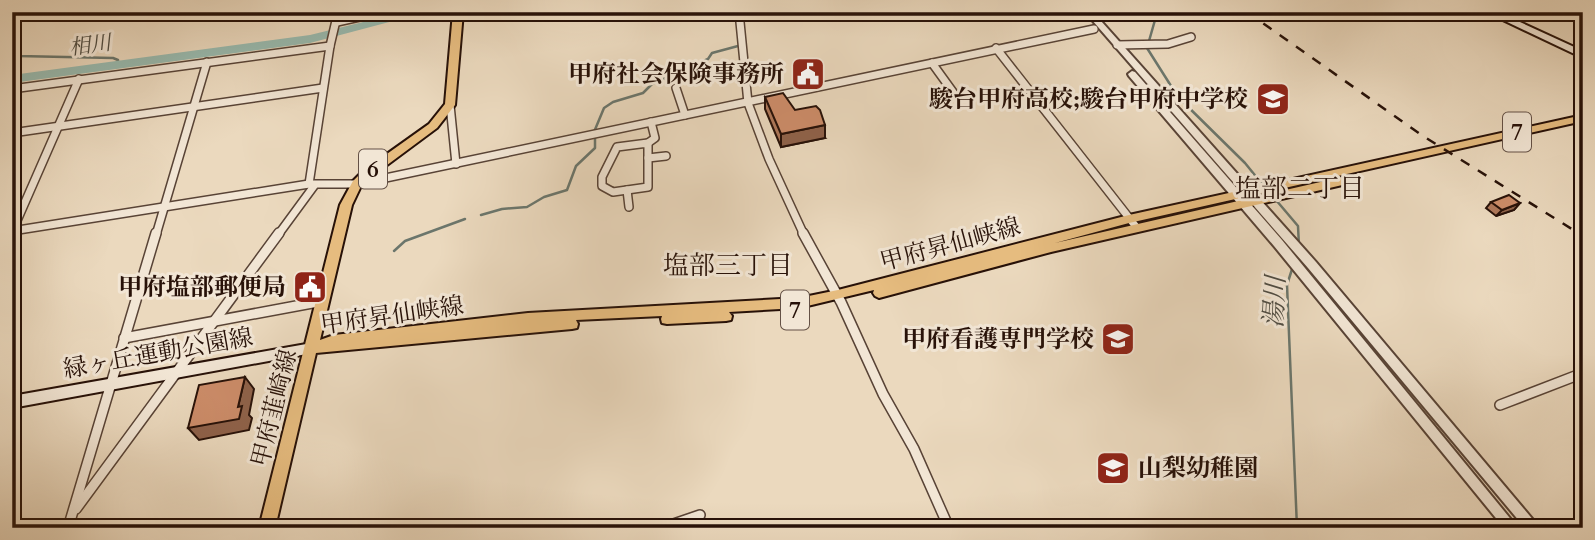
<svg xmlns="http://www.w3.org/2000/svg" width="1595" height="540" viewBox="0 0 1595 540" font-family="Cardo,'Noto Serif JP',serif">
  <style>
    .lines { fill: none; stroke-linecap: round; stroke-linejoin: round }
    .stream { stroke: #6b766c; stroke-width: 2.5 }
    .river { fill: #98baaf; fill-rule: evenodd }
    .minor-far1-casing { stroke: #584336; stroke-width: 10 }
    .minor-casing { stroke: #584336; stroke-width: 12 }
    .tertiary-casing { stroke: #584336; stroke-width: 4 }
    .secondary-casing { stroke: #271108; stroke-width: 4 }
    .primary-casing { stroke: #271108; stroke-width: 4 }
    .minor-far1 { stroke: #f2e6d5; stroke-width: 7 }
    .minor { stroke: #f2e6d5; stroke-width: 9 }
    .tertiary { fill: #f2e6d5; fill-rule: evenodd }
    .secondary { fill: #f2e6d5; fill-rule: evenodd }
    .primary { fill: #e6bc7f; fill-rule: evenodd }
    .rail { stroke: #271108; stroke-width: 2.5; stroke-dasharray: 10 10; stroke-linecap: butt }
    .wall { fill: #af785a; stroke: #271108; stroke-width: 2 }
    .shaded-wall { fill: #8f624a; stroke: #271108; stroke-width: 2 }
    .building { fill: #cc8c69; stroke: #271108; stroke-width: 2 }
    .labels { text-anchor: middle; stroke-width: 6; stroke-linejoin: round; paint-order: stroke }
    .far-water-label { font-size: 21px; font-style: italic; fill: #4f4c42; stroke: #f2e6d5 }
    .shield { fill: #f2e6d5; stroke: #645146; stroke-width: 2 }
    .shield-label { font-size: 23px; font-weight: bold; fill: #271108 }
    .poi-label { font-size: 24px; font-weight: bold; fill: #271108; stroke: #f2e6d5; text-anchor: end }
    .street-label { font-size: 24px; fill: #271108; stroke: #f2e6d5 }
    .neighbourhood-label { font-size: 26px; fill: #271108; stroke: #f2e6d5 }
    .water-label { font-size: 26px; font-style: italic; fill: #4f4c42; stroke: #f2e6d5 }
  </style>
  <rect width="100%" height="100%" fill="#ebd9be"/>
  <filter id="stains"><feTurbulence type="fractalNoise" baseFrequency=".00286" numOctaves="4"/><feColorMatrix values="0 0 0 0 .2 0 0 0 0 .09 0 0 0 0 .02 0 0 0 .5 -.17"/></filter>
  <radialGradient id="worn" r=".72"><stop offset=".6" stop-color="#630" stop-opacity="0"/><stop offset="1" stop-color="#630" stop-opacity=".3"/></radialGradient>
  <g class="lines">
    <g class="stream">
      <path d="M 1151,12 L 1155,20 L 1147,48 L 1178,97 L 1245,163 L 1271,195"/>
      <path d="M 20,51 L 18,56 L 113,58 L 118,60 L 118,65"/>
      <path d="M 594,132 L 604,108 L 613,102 L 643,93 L 652,84 L 708,59 L 712,53 L 738,46"/>
      <path d="M 1276,200 L 1298,226 L 1299,246"/>
      <path d="M 481,215 L 502,209 L 527,207 L 544,197 L 567,190 L 576,166 L 595,148 L 595,137"/>
      <path d="M 394,251 L 405,241 L 465,219"/>
      <path d="M 1293,266 L 1287,285 L 1297,528"/>
    </g>
    <path class="river" d="M 404,12 L 427,12 L 310,43 L 12,83 L 12,75 L 310,35 Z"/>
    <g class="minor-far1-casing">
      <g id="minor-far1">
        <path d="M 739,12 L 748,103 L 769,159 L 804,235"/>
        <path d="M 337,22 L 382,12"/>
        <path d="M 1117,45 L 1168,44 L 1191,37"/>
        <path d="M 996,48 L 1137,228"/>
        <path d="M 932,63 L 953,92"/>
        <path d="M 676,88 L 685,115"/>
        <path d="M 12,89 L 330,46"/>
        <path d="M 450,105 L 456,164"/>
        <path d="M 12,133 L 323,88"/>
        <path d="M 648,143 L 648,187 L 613,192 L 602,186 L 602,177 L 617,147 Z"/>
        <path d="M 648,143 L 655,138 L 651,122"/>
        <path d="M 648,158 L 666,156"/>
        <path d="M 309,184 L 330,46 L 338,12"/>
        <path d="M 627,190 L 629,207"/>
        <path d="M 12,231 L 309,184 L 357,184 L 1094,29"/>
        <path d="M 12,232 L 79,79"/>
        <path d="M 156,235 L 207,62"/>
        <path d="M 278,235 L 314,186"/>
      </g>
    </g>
    <g class="minor-casing">
      <g id="minor">
        <path d="M 803,233 L 841,302 L 883,394 L 914,449 L 949,528"/>
        <path d="M 124,338 L 323,301"/>
        <path d="M 1500,405 L 1583,373"/>
        <path d="M 76,509 L 279,233"/>
        <path d="M 68,528 L 156,233"/>
        <path d="M 662,528 L 700,515"/>
      </g>
    </g>
    <g class="tertiary-casing">
      <g id="tertiary">
        <path d="M 1085,12 L 1093,12 L 1316,262 L 1540,528 L 1525,528 L 1308,268 Z"/>
        <path d="M 1132,71 L 1135,72 L 1282,240 L 1518,528 L 1504,528 L 1274,246 L 1129,76 L 1128,74 Z"/>
      </g>
    </g>
    <g class="secondary-casing">
      <g id="secondary">
        <path d="M 1486,12 L 1498,12 L 1583,51 L 1583,58 Z"/>
        <path d="M 312,343 L 317,344 L 319,348 L 317,352 L 312,353 L 12,408 L 12,396 Z"/>
      </g>
    </g>
    <g class="primary-casing">
      <path id="primary" d="M 453,12 L 463,12 L 455,105 L 437,128 L 371,177 L 361,186 L 352,205 L 320,340 L 334,335 L 528,313 L 799,298 L 838,290 L 1129,215 L 1583,115 L 1583,121 L 1129,223 L 1055,243 L 1351,175 L 1357,179 L 1351,183 L 1051,252 L 879,298 L 875,296 L 873,293 L 874,290 L 799,308 L 729,312 L 732,316 L 731,320 L 726,321 L 667,324 L 662,323 L 661,319 L 662,316 L 576,320 L 578,324 L 577,328 L 572,329 L 316,353 L 275,528 L 259,528 L 340,205 L 353,181 L 363,171 L 429,124 L 445,104 Z"/>
    </g>
    <use href="#minor-far1" class="minor-far1"/>
    <use href="#minor" class="minor"/>
    <use href="#tertiary" class="tertiary"/>
    <use href="#secondary" class="secondary"/>
    <use href="#primary" class="primary"/>
    <path class="rail" d="M 1247,12 L 1423,136 L 1583,236"/>
  </g>
  <g class="wall">
    <path d="M 765,97 L 825,138 L 781,147 L 765,109 Z"/>
    <path d="M 1491,202 L 1520,203 L 1514,210 L 1496,216 L 1486,208 Z"/>
  </g>
  <g class="shaded-wall">
    <path d="M 825,125 L 825,138 L 781,147 L 781,134 Z"/>
    <path d="M 1520,203 L 1514,210 L 1496,216 L 1502,210 Z"/>
    <path d="M 245,377 L 254,389 L 249,415 L 252,418 L 249,430 L 199,440 L 188,428 L 238,407 Z"/>
  </g>
  <g class="building">
    <path d="M 783,93 L 795,110 L 816,106 L 820,110 L 825,125 L 781,134 L 765,97 Z"/>
    <path d="M 1509,195 L 1520,203 L 1502,210 L 1491,202 Z"/>
    <path d="M 245,377 L 238,407 L 242,406 L 239,419 L 188,428 L 199,385 Z"/>
  </g>
  <defs>
    <g id="civic-square" transform="scale(1.75)"><rect x="-9" y="-9" width="18" height="18" rx="4" fill="#8f2418" stroke="#f2e6d5"/><path d="M-.6-6.5H3V-4.5H.6V-3L4-1V1h2V6H-6V1h2V-1L-.6-3ZM-1.2 2.5V6h2.4V2.5Z" fill="#fff"/></g>
    <g id="school-square" transform="scale(1.75)"><rect x="-9" y="-9" width="18" height="18" rx="4" fill="#8f2418" stroke="#f2e6d5"/><path d="M0-5L7-2L0 1L-7-2ZM-4 1L0 2.5L4 1V4Q0 6-4 4Z" fill="#fff"/></g>
  </defs>
  <g fill-rule="evenodd">
    <use href="#civic-square" x="808" y="74"/>
    <use href="#school-square" x="1273" y="99"/>
    <use href="#civic-square" x="310" y="287"/>
    <use href="#school-square" x="1118" y="339"/>
    <use href="#school-square" x="1113" y="468"/>
  </g>
  <g class="labels">
    <g class="far-water-label">
      <text transform="translate(90 45) rotate(-8)" y="7">相川</text>
    </g>
    <g class="shield">
      <rect x="1503" y="112.5" width="28" height="39" rx="5"/>
      <rect x="359" y="149.5" width="28" height="39" rx="5"/>
      <rect x="781" y="290.5" width="28" height="39" rx="5"/>
    </g>
    <g class="shield-label">
      <text x="1517" y="140">7</text>
      <text x="373" y="177">6</text>
      <text x="795" y="318">7</text>
    </g>
    <g class="poi-label">
      <text x="784" y="82">甲府社会保険事務所</text>
      <text x="1248" y="107">駿台甲府高校;駿台甲府中学校</text>
      <text x="286" y="295">甲府塩部郵便局</text>
      <text x="1094" y="347">甲府看護専門学校</text>
      <text x="1138" y="476" text-anchor="start">山梨幼稚園</text>
    </g>
    <g class="street-label">
      <text transform="translate(950 244) rotate(-15)" y="8">甲府昇仙峡線</text>
      <text transform="translate(392 315) rotate(-8)" y="8">甲府昇仙峡線</text>
      <text transform="translate(158 353) rotate(-10)" y="8">緑ヶ丘運動公園線</text>
      <text transform="translate(274 408) rotate(-76)" y="8">甲府韮崎線</text>
    </g>
    <g class="neighbourhood-label">
      <text x="1300" y="197">塩部二丁目</text>
      <text x="728" y="274">塩部三丁目</text>
    </g>
    <g class="water-label">
      <text transform="translate(1274 302) rotate(-87)" y="9">湯川</text>
    </g>
  </g>
  <rect width="1595" height="540" fill="none" stroke="#ebd9be" stroke-width="42"/>
  <rect x="14" y="14" width="1567" height="512" fill="none" stroke="#271108" stroke-width="3.5"/>
  <rect x="21" y="21" width="1553" height="498" fill="none" stroke="#271108" stroke-width="2"/>
  <rect width="100%" height="100%" filter="url(#stains)"/>
  <rect width="100%" height="100%" fill="url(#worn)"/>
</svg>
